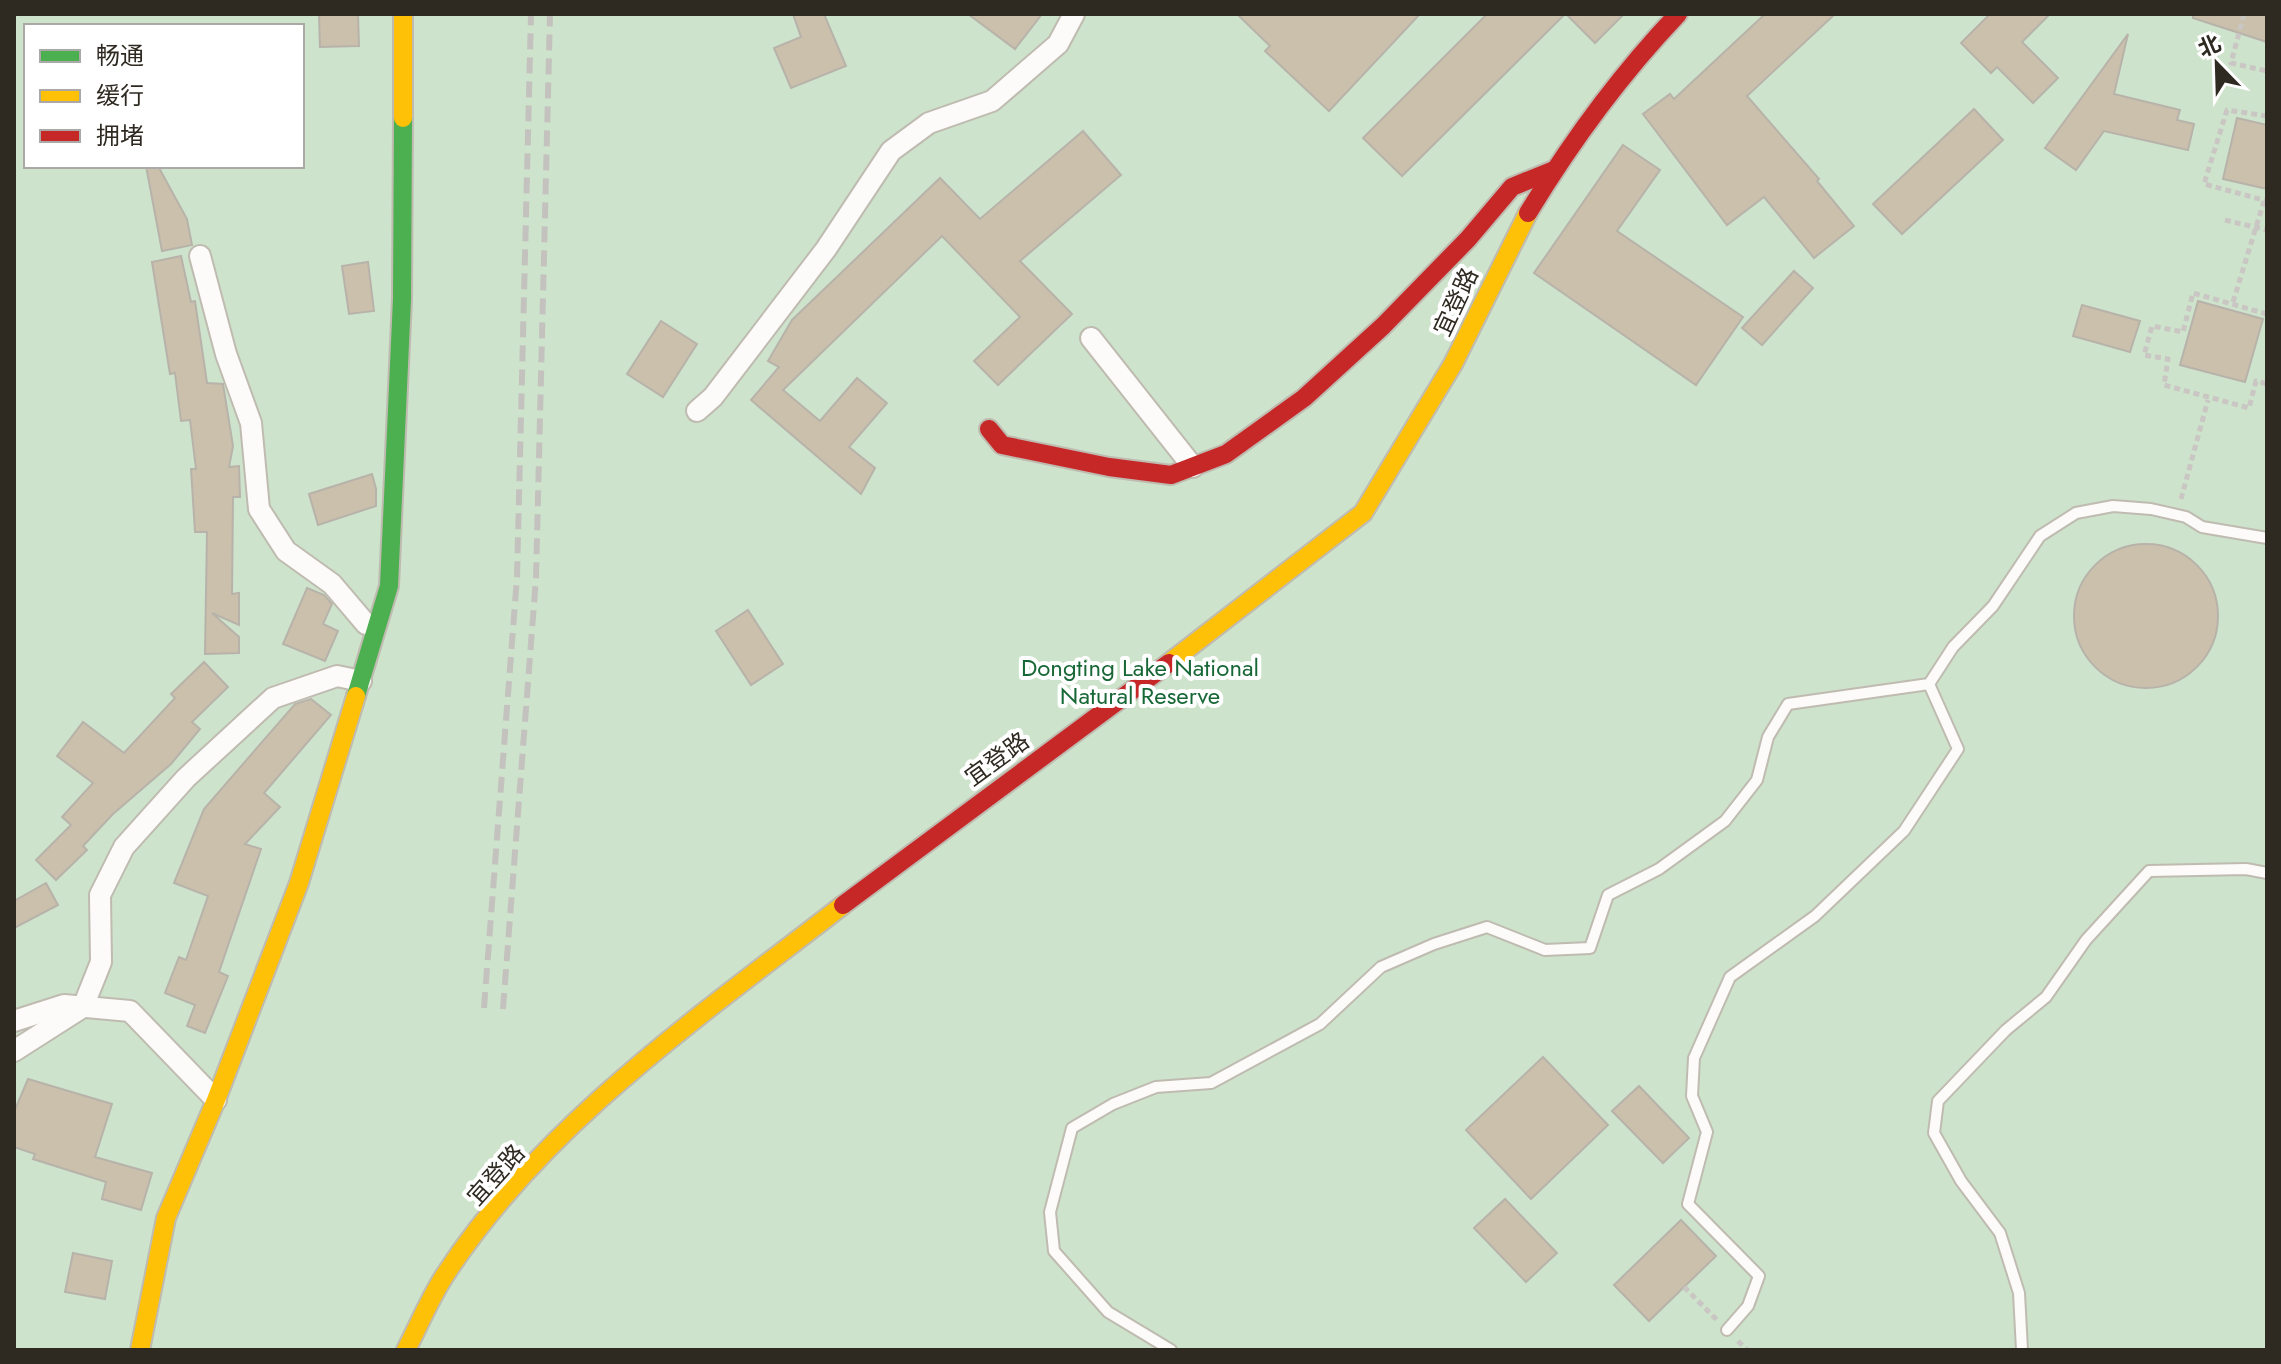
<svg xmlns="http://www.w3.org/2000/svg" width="2281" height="1364" viewBox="0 0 2281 1364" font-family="Jost,'Noto Sans SC',sans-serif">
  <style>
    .green { fill: #cee3cb; fill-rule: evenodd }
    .building { fill: #cac0ac; stroke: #b8b3aa; stroke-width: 2 }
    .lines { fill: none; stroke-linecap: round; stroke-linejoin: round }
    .lane-casing { stroke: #bfbbb1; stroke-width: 14 }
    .street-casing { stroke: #bfbbb1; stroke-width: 24 }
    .fast-casing { stroke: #bfbbb1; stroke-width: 22 }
    .slow-casing { stroke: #bfbbb1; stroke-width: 22 }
    .jam-casing { stroke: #bfbbb1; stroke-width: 22 }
    .path { stroke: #c9c6c3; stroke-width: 5; stroke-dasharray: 6 4; stroke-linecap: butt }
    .lane { stroke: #fcfbf9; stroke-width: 10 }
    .street { stroke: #fcfbf9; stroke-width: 20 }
    .fast { stroke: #4caf50; stroke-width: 18 }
    .slow { stroke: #ffc107; stroke-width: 18 }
    .jam { stroke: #c62828; stroke-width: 18 }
    .rail { stroke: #c4c2bf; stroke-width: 6; stroke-dasharray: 16 8; stroke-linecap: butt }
    .labels { text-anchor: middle; stroke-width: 8; stroke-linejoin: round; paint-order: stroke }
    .street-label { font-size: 24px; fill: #2e2921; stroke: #fff }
    .park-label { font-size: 24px; fill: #186736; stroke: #fff }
  </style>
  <rect width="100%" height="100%" fill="#ece6da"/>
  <path class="green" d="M 14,14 L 2267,14 L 2267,1350 L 14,1350 ZM 26,26 L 302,26 L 302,166 L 26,166 Z"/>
  <g class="building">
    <path d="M 319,14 L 358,14 L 359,46 L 320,47 Z"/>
    <path d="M 793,14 L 824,14 L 846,66 L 791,88 L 774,48 L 801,37 Z"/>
    <path d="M 968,14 L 1042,14 L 1015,49 Z"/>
    <path d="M 1237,14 L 1420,14 L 1329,111 L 1265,51 L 1270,46 Z"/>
    <path d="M 1487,14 L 1565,14 L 1402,176 L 1363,138 Z"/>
    <path d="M 1566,14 L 1624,14 L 1595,43 Z"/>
    <path d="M 1765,14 L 1835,14 L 1747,96 L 1819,179 L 1817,181 L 1854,226 L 1814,258 L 1764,197 L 1727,225 L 1643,114 L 1670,94 L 1674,99 Z"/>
    <path d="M 1990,14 L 2050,14 L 2022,42 L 2058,78 L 2033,103 L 1997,67 L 1991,73 L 1961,43 Z"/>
    <path d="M 2193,14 L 2267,14 L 2267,42 L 2193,18 Z"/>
    <path d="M 2128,34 L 2114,94 L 2180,110 L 2177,120 L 2194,124 L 2188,150 L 2104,131 L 2076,170 L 2045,148 Z"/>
    <path d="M 1974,109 L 2003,140 L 1902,234 L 1873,204 Z"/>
    <path d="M 2237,118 L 2267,125 L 2267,189 L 2223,179 Z"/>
    <path d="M 1083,131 L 1121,175 L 1020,261 L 1072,314 L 998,385 L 974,361 L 1020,317 L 942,236 L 783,390 L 820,421 L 857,378 L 887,403 L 849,447 L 875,468 L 861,494 L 751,400 L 779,367 L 768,361 L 792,320 L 940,178 L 980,219 Z"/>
    <path d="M 1623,145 L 1660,170 L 1617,231 L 1743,317 L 1696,385 L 1534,273 Z"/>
    <path d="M 146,166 L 158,166 L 187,219 L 192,245 L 162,251 Z"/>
    <path d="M 181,256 L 191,302 L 195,301 L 207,383 L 223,384 L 233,446 L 229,467 L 239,466 L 240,497 L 233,497 L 232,594 L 239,593 L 239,625 L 212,613 L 239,637 L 239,653 L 205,654 L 207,532 L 195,532 L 191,469 L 196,469 L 190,420 L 181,421 L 175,373 L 170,374 L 152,262 Z"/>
    <path d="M 368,262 L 374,311 L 349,314 L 342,266 Z"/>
    <path d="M 1794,271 L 1813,288 L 1762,345 L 1742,328 Z"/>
    <path d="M 2198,301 L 2263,319 L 2245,382 L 2180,365 Z"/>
    <path d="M 2082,305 L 2140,321 L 2130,352 L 2073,336 Z"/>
    <path d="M 661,321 L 697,344 L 663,397 L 627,374 Z"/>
    <path d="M 372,474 L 376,489 L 376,506 L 318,525 L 309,494 Z"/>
    <circle cx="2146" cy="616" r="72"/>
    <path d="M 307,588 L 324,595 L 332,604 L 323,624 L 338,631 L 325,661 L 283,644 Z"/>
    <path d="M 748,610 L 783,664 L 751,685 L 716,631 Z"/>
    <path d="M 204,662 L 228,687 L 192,722 L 200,729 L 171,764 L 113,814 L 83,846 L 87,850 L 56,880 L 36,860 L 71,825 L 62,817 L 93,783 L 57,756 L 83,722 L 124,753 L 175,698 L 171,694 Z"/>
    <path d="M 311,699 L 331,715 L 264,793 L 280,807 L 245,844 L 261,849 L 219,972 L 228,976 L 205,1033 L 187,1026 L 195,1005 L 165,993 L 179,957 L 186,960 L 208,896 L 174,883 L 204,809 L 295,704 Z"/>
    <path d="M 46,883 L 58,905 L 14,928 L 14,901 Z"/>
    <path d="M 1543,1057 L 1608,1125 L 1531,1199 L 1466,1130 Z"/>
    <path d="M 28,1079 L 112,1104 L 95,1157 L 152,1173 L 141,1210 L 102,1199 L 106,1182 L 33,1159 L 35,1154 L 14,1147 L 14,1112 Z"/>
    <path d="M 1639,1086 L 1689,1138 L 1663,1163 L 1612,1111 Z"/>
    <path d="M 1505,1199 L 1557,1253 L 1526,1282 L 1474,1228 Z"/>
    <path d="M 1681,1220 L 1716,1256 L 1649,1321 L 1614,1285 Z"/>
    <path d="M 73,1253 L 112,1261 L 105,1299 L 65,1292 Z"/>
  </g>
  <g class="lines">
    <g class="lane-casing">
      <g id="lane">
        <path d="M 1727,1330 L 1748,1306 L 1759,1276 L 1688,1204 L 1707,1132 L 1692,1096 L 1694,1058 L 1730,977 L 1815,916 L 1904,831 L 1958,749 L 1929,684"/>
        <path d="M 1171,1350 L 1108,1312 L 1054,1251 L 1050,1212 L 1072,1128 L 1113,1104 L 1156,1087 L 1211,1083 L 1320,1024 L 1381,967 L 1434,944 L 1487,927 L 1545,950 L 1590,948 L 1608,895 L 1659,869 L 1725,821 L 1757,780 L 1768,737 L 1788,704 L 1929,684 L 1953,647 L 1993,606 L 2040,536 L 2076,513 L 2113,506 L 2151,509 L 2186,517 L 2202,527 L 2267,538"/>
        <path d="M 2022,1350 L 2019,1293 L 2000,1233 L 1961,1181 L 1934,1133 L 1938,1101 L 2006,1030 L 2046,997 L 2086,940 L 2149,871 L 2246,869 L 2267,873"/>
      </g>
    </g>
    <g class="street-casing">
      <g id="street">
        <path d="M 200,256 L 226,354 L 251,423 L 259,509 L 286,551 L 332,584 L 366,624"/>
        <path d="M 1091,338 L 1193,467"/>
        <path d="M 697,411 L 713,397 L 826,249 L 891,151 L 929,123 L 992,101 L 1058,44 L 1074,14"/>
        <path d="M 14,1021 L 64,1005 L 130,1011 L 216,1100"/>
        <path d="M 14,1051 L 83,1007 L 101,962 L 100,895 L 124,847 L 186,778 L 273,698 L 337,676 L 361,681"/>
      </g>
    </g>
    <g class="fast-casing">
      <path id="fast" d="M 356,696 L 389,586 L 402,299 L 403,118"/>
    </g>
    <g class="slow-casing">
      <g id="slow">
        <path d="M 403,118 L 403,14"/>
        <path d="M 1169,663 L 1363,513 L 1453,364 L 1528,213"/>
        <path d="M 140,1350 L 166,1218 L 216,1100 L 299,883 L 356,696"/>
        <path d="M 406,1350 C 419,1325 430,1298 445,1275 C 544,1123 703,1014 843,905"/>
      </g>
    </g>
    <g class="jam-casing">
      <g id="jam">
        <path d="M 1528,213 C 1571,142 1621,74 1678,14"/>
        <path d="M 989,429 L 1002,445 L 1109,467 L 1171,475 L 1226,454 L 1304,398 L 1383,326 L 1468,239 L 1512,187 L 1554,170"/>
        <path d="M 843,905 L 1169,663"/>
      </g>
    </g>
    <g class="path">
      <path d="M 2244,14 L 2231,63 L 2267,71"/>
      <path d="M 2267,116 L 2227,110 L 2204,184 L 2267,201"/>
      <path d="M 2225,220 L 2267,230"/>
      <path d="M 2233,302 L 2264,201"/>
      <path d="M 2267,314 L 2193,293 L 2183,332 L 2152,326 L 2144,355 L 2168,359 L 2164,385 L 2249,408 L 2256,381 L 2267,384"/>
      <path d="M 2181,499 L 2208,400"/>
      <path d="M 1684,1287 L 1717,1320"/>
      <path d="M 1738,1341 L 1747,1350"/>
    </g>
    <use href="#lane" class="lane"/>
    <use href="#street" class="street"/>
    <use href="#fast" class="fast"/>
    <use href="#slow" class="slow"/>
    <use href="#jam" class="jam"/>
    <g class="rail">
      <path d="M 484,1008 L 517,577 L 531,14"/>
      <path d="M 503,1009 L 536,578 L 550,14"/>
    </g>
  </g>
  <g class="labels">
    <g class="street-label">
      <text transform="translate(1456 302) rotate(-65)" y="8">宜登路</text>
      <text transform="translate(997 759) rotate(-36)" y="8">宜登路</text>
      <text transform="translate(496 1175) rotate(-48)" y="8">宜登路</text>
    </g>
    <g class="park-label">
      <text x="1140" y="676">Dongting Lake National<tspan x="1140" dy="28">Natural Reserve</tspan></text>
    </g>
  </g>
  <rect width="2281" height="1364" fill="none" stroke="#2e2921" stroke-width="32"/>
  <rect x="24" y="24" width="280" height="144" fill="#ffffff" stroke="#aba9a6" stroke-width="2"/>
  <rect x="40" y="50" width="40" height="12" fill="#4caf50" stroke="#aba9a6" stroke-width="2"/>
  <text x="96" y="64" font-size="24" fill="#2e2921">畅通</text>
  <rect x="40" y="90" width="40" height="12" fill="#ffc107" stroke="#aba9a6" stroke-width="2"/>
  <text x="96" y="104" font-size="24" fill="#2e2921">缓行</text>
  <rect x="40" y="130" width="40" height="12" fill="#c62828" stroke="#aba9a6" stroke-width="2"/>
  <text x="96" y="144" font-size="24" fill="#2e2921">拥堵</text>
  <g transform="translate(2217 64) rotate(337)" stroke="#ffffff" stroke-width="6" paint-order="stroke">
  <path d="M0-6L14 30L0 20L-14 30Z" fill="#2e2921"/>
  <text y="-12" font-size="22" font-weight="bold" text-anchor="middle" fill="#2e2921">北</text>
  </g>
</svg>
